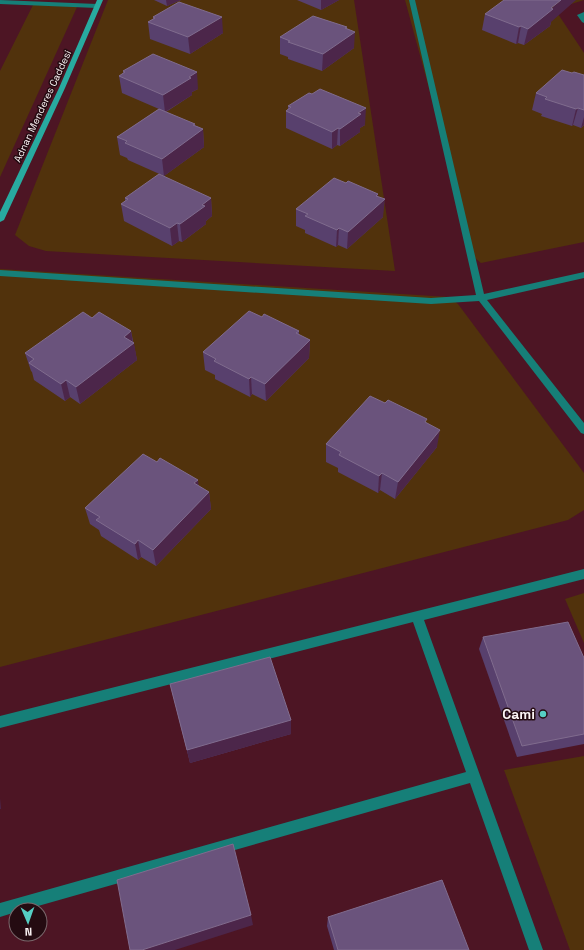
<svg xmlns="http://www.w3.org/2000/svg" width="584" height="950" viewBox="0 0 584 950" font-family="'Space Grotesk',sans-serif">
  <style>
    .green { fill: #51320c }
    .lines { fill: none; stroke-linecap: round; stroke-linejoin: round }
    .street { fill: #167f78; fill-rule: evenodd }
    .secondary { fill: #28aaa0; fill-rule: evenodd }
    .wall { fill: #58406d }
    .shaded-wall { fill: #4c264a }
    .building { fill: #6a537c; stroke: #806c8e }
    .poi-dot { fill: #56cec3; stroke: #240b11; stroke-width: 1.5 }
    .labels { text-anchor: middle; stroke-width: 3; stroke-linejoin: round; paint-order: stroke }
    .far-street-label { font-size: 10px; fill: #fbf3f4; stroke: #240b11 }
    .near-poi-label { font-size: 14px; font-weight: bold; fill: #fbf3f4; stroke: #240b11; text-anchor: end }
  </style>
  <rect width="100%" height="100%" fill="#4d1524"/>
  <g class="green">
    <path d="M 108,0 L 354,0 L 395,271 L 46,251 L 29,246 L 15,235 Z"/>
    <path d="M 405,0 L 584,0 L 565,6 L 558,14 L 584,53 L 584,242 L 481,263 L 475,258 Z"/>
    <path d="M 34,3 L 72,3 L 77,7 L 0,177 L 0,71 Z"/>
    <path d="M 0,269 L 449,297 L 458,304 L 584,473 L 584,510 L 568,520 L 0,667 Z"/>
    <path d="M 584,593 L 584,643 L 565,599 Z"/>
    <path d="M 584,756 L 584,950 L 570,950 L 504,770 Z"/>
  </g>
  <g class="lines">
    <g class="street">
      <path d="M 0,0 L 97,4 L 100,6 L 97,8 L 0,4 Z"/>
      <path d="M 409,0 L 415,0 L 484,294 L 584,272 L 584,278 L 487,300 L 584,423 L 584,434 L 581,433 L 479,301 L 431,304 L 0,276 L 0,270 L 431,298 L 476,295 Z"/>
      <path d="M 584,12 L 584,23 L 582,22 L 577,15 Z"/>
      <path d="M 584,569 L 584,579 L 424,620 L 543,950 L 529,950 L 470,783 L 24,910 L 16,910 L 16,912 L 0,917 L 0,903 L 466,772 L 413,622 L 0,728 L 0,716 Z"/>
    </g>
    <path class="secondary" d="M 97,0 L 103,0 L 65,88 L 4,220 L 0,222 L 0,212 L 59,88 Z"/>
  </g>
  <g class="wall">
    <path d="M 154,0 L 181,0 L 167,6 Z"/>
    <path d="M 297,0 L 339,0 L 321,10 Z"/>
    <path d="M 485,14 L 551,22 L 550,26 L 524,45 L 518,43 L 516,44 L 482,30 Z"/>
    <path d="M 153,17 L 223,33 L 190,54 L 150,39 L 148,22 L 153,19 Z"/>
    <path d="M 347,29 L 354,48 L 322,71 L 288,59 L 288,57 L 280,54 L 280,37 Z"/>
    <path d="M 123,71 L 198,89 L 192,92 L 192,95 L 166,112 L 203,129 L 204,147 L 164,176 L 128,160 L 127,158 L 120,155 L 117,137 L 159,109 L 122,93 L 119,76 L 123,74 Z"/>
    <path d="M 572,73 L 584,75 L 584,125 L 581,128 L 573,125 L 572,126 L 541,116 L 542,114 L 532,110 L 536,93 Z"/>
    <path d="M 288,106 L 365,125 L 360,128 L 360,132 L 340,146 L 337,145 L 332,149 L 286,128 L 286,111 L 288,109 Z"/>
    <path d="M 346,183 L 378,194 L 378,197 L 383,217 L 347,249 L 338,245 L 336,247 L 305,233 L 305,230 L 296,226 L 296,209 Z"/>
    <path d="M 125,198 L 211,198 L 212,216 L 206,221 L 206,224 L 182,242 L 179,241 L 172,246 L 124,221 L 121,204 L 125,201 Z"/>
    <path d="M 262,317 L 299,331 L 299,335 L 310,340 L 309,358 L 266,401 L 252,394 L 250,397 L 215,379 L 215,375 L 205,370 L 203,352 Z"/>
    <path d="M 92,318 L 131,331 L 137,360 L 80,404 L 70,397 L 65,401 L 34,380 L 32,372 L 31,371 L 25,353 Z"/>
    <path d="M 427,423 L 437,447 L 395,499 L 380,490 L 378,493 L 338,472 L 338,468 L 326,462 L 326,444 Z"/>
    <path d="M 199,486 L 209,492 L 211,509 L 156,566 L 141,557 L 138,560 L 101,536 L 99,530 L 90,524 L 85,508 Z"/>
    <path d="M 483,637 L 584,658 L 584,744 L 517,757 L 479,649 Z"/>
    <path d="M 170,684 L 291,734 L 190,763 Z"/>
    <path d="M 328,917 L 469,950 L 334,950 L 327,926 Z"/>
  </g>
  <g class="shaded-wall">
    <path d="M 166,0 L 181,0 L 167,6 Z"/>
    <path d="M 321,0 L 339,0 L 321,10 Z"/>
    <path d="M 561,0 L 576,0 L 551,22 L 550,26 L 524,45 L 528,29 Z"/>
    <path d="M 222,17 L 223,33 L 190,54 L 188,37 Z"/>
    <path d="M 521,26 L 518,43 L 516,44 L 519,27 Z"/>
    <path d="M 347,27 L 346,38 L 355,32 L 354,48 L 322,71 L 323,54 Z"/>
    <path d="M 197,72 L 198,89 L 192,92 L 192,95 L 165,112 L 163,95 L 189,77 Z"/>
    <path d="M 366,108 L 365,125 L 360,128 L 360,132 L 340,146 L 340,129 L 358,113 Z"/>
    <path d="M 578,108 L 573,125 L 572,126 L 576,109 Z"/>
    <path d="M 584,117 L 584,125 L 581,128 Z"/>
    <path d="M 195,124 L 196,134 L 203,129 L 204,147 L 164,176 L 162,159 L 193,125 Z"/>
    <path d="M 338,128 L 337,145 L 332,149 L 332,132 Z"/>
    <path d="M 378,194 L 377,206 L 385,199 L 383,217 L 347,249 L 348,232 Z"/>
    <path d="M 211,198 L 212,216 L 206,221 L 206,224 L 182,242 L 180,224 L 202,205 Z"/>
    <path d="M 177,223 L 179,241 L 172,246 L 170,228 Z"/>
    <path d="M 339,228 L 338,245 L 336,247 L 337,230 Z"/>
    <path d="M 131,331 L 133,344 L 134,343 L 137,360 L 80,404 L 76,387 L 124,337 Z"/>
    <path d="M 310,340 L 309,358 L 266,401 L 265,384 Z"/>
    <path d="M 251,377 L 252,394 L 250,397 L 249,379 Z"/>
    <path d="M 66,380 L 70,397 L 65,401 L 61,384 Z"/>
    <path d="M 440,430 L 437,447 L 395,499 L 398,482 Z"/>
    <path d="M 382,473 L 380,490 L 378,493 L 379,476 Z"/>
    <path d="M 198,480 L 200,497 L 194,483 Z"/>
    <path d="M 209,492 L 211,509 L 156,566 L 153,550 Z"/>
    <path d="M 138,540 L 141,557 L 138,560 L 135,544 Z"/>
    <path d="M 291,720 L 291,734 L 190,763 L 187,750 Z"/>
    <path d="M 0,798 L 1,809 L 0,809 Z"/>
    <path d="M 251,915 L 253,925 L 175,950 L 142,950 Z"/>
  </g>
  <g class="building">
    <path d="M 504,0 L 561,0 L 551,8 L 553,9 L 528,29 L 521,26 L 519,27 L 485,14 Z"/>
    <path d="M 179,2 L 222,17 L 188,37 L 148,22 L 155,18 L 153,17 Z"/>
    <path d="M 313,16 L 347,27 L 345,28 L 355,32 L 323,54 L 288,42 L 290,41 L 280,37 Z"/>
    <path d="M 153,54 L 197,72 L 189,77 L 191,78 L 163,95 L 119,76 L 125,72 L 123,71 Z"/>
    <path d="M 562,70 L 572,73 L 574,72 L 584,75 L 584,110 L 578,108 L 576,109 L 545,99 L 547,97 L 536,93 Z"/>
    <path d="M 320,89 L 366,108 L 358,113 L 361,114 L 340,129 L 338,128 L 332,132 L 286,111 L 291,107 L 288,106 L 309,93 L 312,94 Z"/>
    <path d="M 159,109 L 195,124 L 193,125 L 203,129 L 162,159 L 125,143 L 127,141 L 117,137 Z"/>
    <path d="M 159,174 L 211,198 L 202,205 L 205,206 L 180,224 L 177,223 L 170,228 L 121,204 L 128,199 L 125,198 Z"/>
    <path d="M 334,178 L 346,183 L 348,181 L 378,194 L 376,196 L 385,199 L 348,232 L 339,228 L 337,230 L 305,216 L 308,214 L 296,209 Z"/>
    <path d="M 249,311 L 262,317 L 264,314 L 299,331 L 296,333 L 310,340 L 265,384 L 251,377 L 249,379 L 214,361 L 216,359 L 203,352 Z"/>
    <path d="M 83,312 L 92,318 L 99,312 L 131,331 L 124,337 L 134,343 L 76,387 L 66,380 L 61,384 L 29,363 L 34,359 L 25,353 Z"/>
    <path d="M 370,396 L 385,403 L 388,400 L 427,419 L 425,422 L 440,430 L 398,482 L 382,473 L 379,476 L 339,455 L 341,452 L 326,444 Z"/>
    <path d="M 143,454 L 157,462 L 160,458 L 198,480 L 194,483 L 209,492 L 153,550 L 138,540 L 135,544 L 96,520 L 100,517 L 85,508 Z"/>
    <path d="M 568,622 L 584,658 L 584,734 L 522,746 L 483,637 Z"/>
    <path d="M 270,657 L 291,720 L 187,750 L 170,684 Z"/>
    <path d="M 233,844 L 251,915 L 142,950 L 130,950 L 117,880 Z"/>
    <path d="M 442,880 L 469,950 L 338,950 L 328,917 Z"/>
  </g>
  <circle class="poi-dot" cx="543" cy="714" r="4"/>
  <g class="labels">
    <g class="far-street-label">
      <text transform="translate(42 106) rotate(-65)" y="4">Adnan Menderes Caddesi</text>
    </g>
    <g class="near-poi-label">
      <text x="535" y="719">Cami</text>
    </g>
  </g>
  <g transform="translate(28 922) rotate(178)"><circle r="19" fill="#240b11" stroke="#7a686c"/>
  <path d="M0-3L7 15L0 10L-7 15Z" fill="#56cec3"/>
  <text y="-6" font-size="11" font-weight="bold" text-anchor="middle" fill="#fbf3f4">N</text>
  </g>
</svg>
